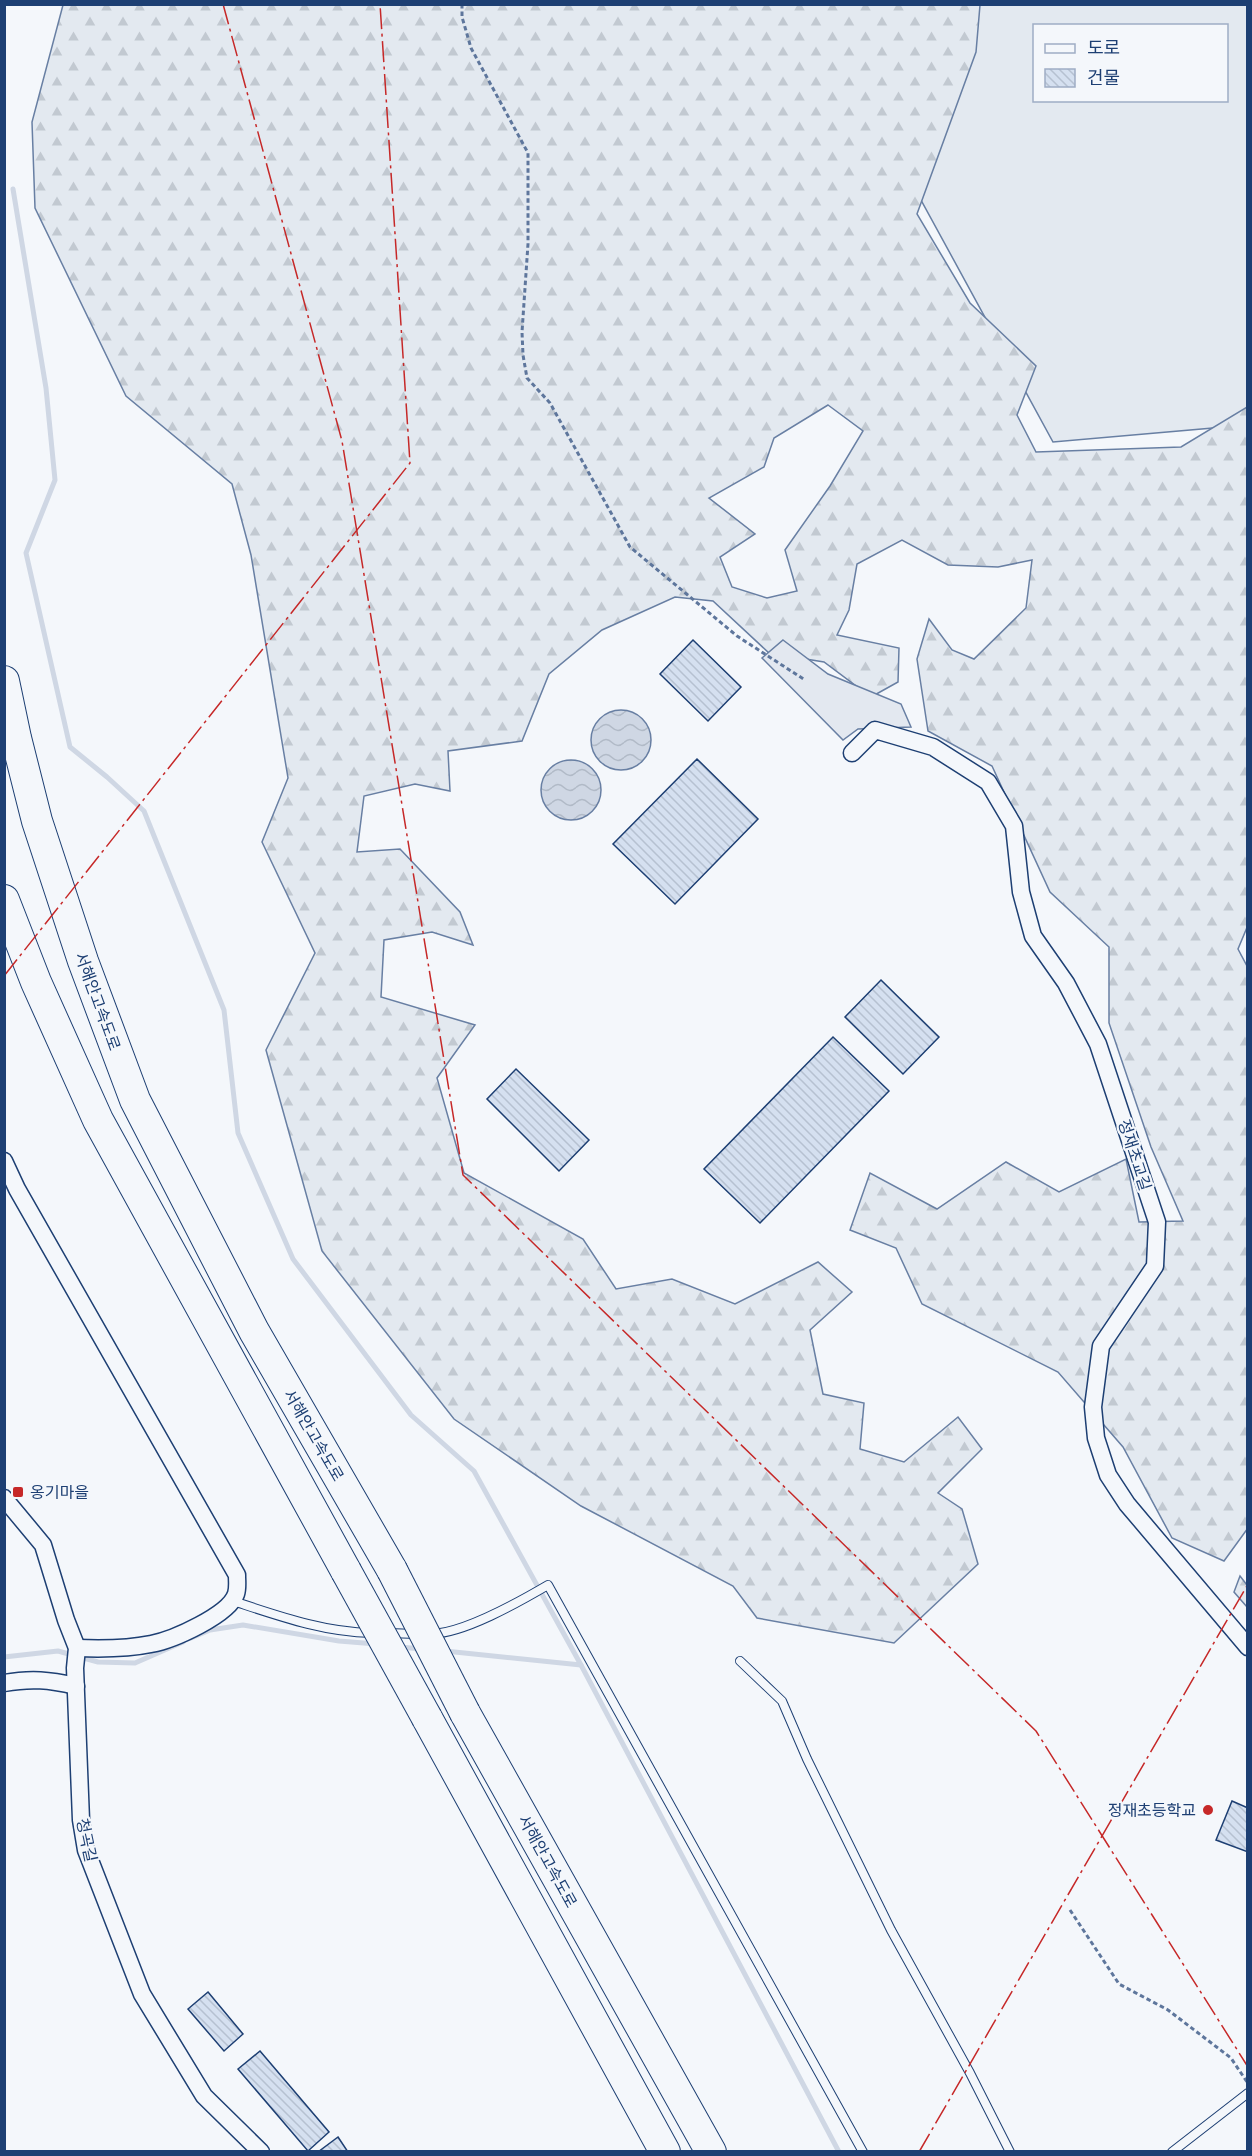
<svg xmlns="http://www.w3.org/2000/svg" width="1252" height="2156" viewBox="0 0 1252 2156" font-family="'Open Sans','Noto Sans KR',sans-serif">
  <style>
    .grass { fill: #e3e9f0; stroke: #687fa3; stroke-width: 1.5; fill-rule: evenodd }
    .forest { fill: url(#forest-firs); stroke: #687fa3; stroke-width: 1.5; fill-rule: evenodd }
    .parking { fill: #e3e8f0; stroke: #687fa3; stroke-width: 1.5 }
    .water { fill: url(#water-waves); stroke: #687fa3; stroke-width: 1.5 }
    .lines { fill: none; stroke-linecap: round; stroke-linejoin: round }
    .stream { stroke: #cfd7e4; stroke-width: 5 }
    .building { fill: url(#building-back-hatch); stroke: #1d3f73; stroke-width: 1.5 }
    .lane-casing { stroke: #1d3f73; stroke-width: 10 }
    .street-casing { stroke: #1d3f73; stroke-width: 19 }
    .highway-casing { stroke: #1d3f73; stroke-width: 32 }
    .path { stroke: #5e769c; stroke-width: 3; stroke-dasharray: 4.5 3; stroke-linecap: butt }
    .lane { stroke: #f4f7fb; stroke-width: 8 }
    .street { stroke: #f4f7fb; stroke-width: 16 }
    .highway { stroke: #f4f7fb; stroke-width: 30 }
    .highway-bridge-casing { stroke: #1d3f73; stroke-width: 32; stroke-linecap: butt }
    .highway-bridge { stroke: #f4f7fb; stroke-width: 30 }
    .power { stroke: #c62828; stroke-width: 1.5; stroke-dasharray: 21 4.5 3 4.5; stroke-linecap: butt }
    .poi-dot { fill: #c62828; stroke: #f4f7fb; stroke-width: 2 }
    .labels { text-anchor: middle; stroke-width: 4.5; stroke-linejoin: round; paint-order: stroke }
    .street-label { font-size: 16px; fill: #1d3f73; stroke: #f4f7fb }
    .poi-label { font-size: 16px; fill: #1d3f73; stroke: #f4f7fb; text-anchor: start }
  </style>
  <defs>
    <pattern id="forest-firs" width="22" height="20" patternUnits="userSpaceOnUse" patternTransform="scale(1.5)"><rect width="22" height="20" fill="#e3e9f0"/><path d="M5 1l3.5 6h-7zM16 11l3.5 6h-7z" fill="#c2c9d1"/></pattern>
    <pattern id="water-waves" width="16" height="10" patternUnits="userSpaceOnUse" patternTransform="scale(1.5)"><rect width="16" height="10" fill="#cfd7e4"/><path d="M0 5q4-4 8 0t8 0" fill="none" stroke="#b1bac7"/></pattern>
    <pattern id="building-back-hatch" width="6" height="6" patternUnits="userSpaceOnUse" patternTransform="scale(1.5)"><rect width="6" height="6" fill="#d5e0f0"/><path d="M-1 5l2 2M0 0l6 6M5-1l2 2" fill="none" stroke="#b6c1d1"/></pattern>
  </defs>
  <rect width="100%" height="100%" fill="#f4f7fb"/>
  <path class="grass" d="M 943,5 L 1247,5 L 1247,425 L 1053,442 L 915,189 ZM 1034,26 L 1226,26 L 1226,100 L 1034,100 Z"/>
  <g class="forest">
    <path d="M 63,5 L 980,5 L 976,52 L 917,214 L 970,303 L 1036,366 L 1017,415 L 1036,452 L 1181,447 L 1247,407 L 1248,925 L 1238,949 L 1248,968 L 1248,1528 L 1224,1561 L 1172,1538 L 1123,1447 L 1058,1372 L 922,1304 L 896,1248 L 850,1230 L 870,1173 L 937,1209 L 1006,1162 L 1059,1192 L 1126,1159 L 1139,1222 L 1183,1221 L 1151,1147 L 1109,1023 L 1109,947 L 1050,892 L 992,766 L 928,731 L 917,659 L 929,619 L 952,650 L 974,659 L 1026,608 L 1032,560 L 998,567 L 948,565 L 902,540 L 857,564 L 849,610 L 837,635 L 899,648 L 898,682 L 871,697 L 824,662 L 769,653 L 713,601 L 675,597 L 602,630 L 549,674 L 522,741 L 448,751 L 450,791 L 415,784 L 364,796 L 357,852 L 400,849 L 460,912 L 473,945 L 432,932 L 384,940 L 381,997 L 475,1025 L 437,1078 L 464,1173 L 583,1239 L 616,1289 L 672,1279 L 735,1304 L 818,1262 L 852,1292 L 810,1330 L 823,1394 L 864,1403 L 860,1449 L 904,1462 L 958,1417 L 982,1449 L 938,1493 L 962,1509 L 978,1564 L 894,1643 L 757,1618 L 733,1586 L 581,1506 L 454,1419 L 322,1251 L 266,1050 L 315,953 L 262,842 L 288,778 L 251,555 L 232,484 L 126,396 L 35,208 L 32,122 ZM 828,405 L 863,431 L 830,486 L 785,550 L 797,591 L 767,598 L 732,587 L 720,557 L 755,534 L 709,498 L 764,467 L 774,438 Z"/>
    <path d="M 1240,1576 L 1247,1585 L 1247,1607 L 1234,1592 Z"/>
  </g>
  <path class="parking" d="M 783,640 L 828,674 L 901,704 L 911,727 L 858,729 L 843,740 L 762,658 Z"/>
  <g class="water">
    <circle cx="621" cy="740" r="30"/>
    <circle cx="571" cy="790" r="30"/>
  </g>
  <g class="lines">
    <g class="stream">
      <path d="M 13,189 L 46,388 L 55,480 L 26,553 L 70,747 L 107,777 L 144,811 L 224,1010 L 238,1133 L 293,1259 L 411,1415 L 474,1471 L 581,1665 L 839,2152"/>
      <path d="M 191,1638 L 210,1630 L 243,1625 L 339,1641 L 376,1644"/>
      <path d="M 400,1647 L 421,1649"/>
      <path d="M 445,1651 L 581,1665"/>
      <path d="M 4,1657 L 58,1651 L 98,1662 L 135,1663 L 183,1642"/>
    </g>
  </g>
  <g class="building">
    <path d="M 693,640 L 741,687 L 708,721 L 660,674 Z"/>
    <path d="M 697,759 L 758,819 L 675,904 L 613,844 Z"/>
    <path d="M 881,980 L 939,1037 L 903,1074 L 845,1017 Z"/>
    <path d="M 833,1037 L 889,1091 L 760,1223 L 704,1169 Z"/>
    <path d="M 516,1069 L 589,1140 L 559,1171 L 487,1099 Z"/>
    <path d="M 1232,1801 L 1248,1808 L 1248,1852 L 1216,1840 Z"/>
    <path d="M 208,1992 L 243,2034 L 224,2051 L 188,2009 Z"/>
    <path d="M 260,2051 L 329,2132 L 308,2151 L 238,2069 Z"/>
    <path d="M 338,2137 L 348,2152 L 318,2152 Z"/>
  </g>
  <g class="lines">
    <g class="lane-casing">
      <g id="lane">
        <path d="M 233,1601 C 279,1616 323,1632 372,1633"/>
        <path d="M 388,1633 L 417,1634"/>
        <path d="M 430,1634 C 463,1634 519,1602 548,1585 L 863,2152"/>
        <path d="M 740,1661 L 782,1701 L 807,1759 L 891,1930 L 970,2073 L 1010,2152"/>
        <path d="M 1172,2152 L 1248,2093"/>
      </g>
    </g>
    <g class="street-casing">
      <g id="street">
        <path d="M 852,753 L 875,730 L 933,747 L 988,782 L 1014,826 L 1021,892 L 1033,936 L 1066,983 L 1098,1044 L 1157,1222 L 1155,1266 L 1101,1346 L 1093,1407 L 1096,1438 L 1108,1475 L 1127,1504 L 1248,1647"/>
        <path d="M 4,1161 L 17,1189 L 237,1575 C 237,1582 238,1588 236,1594 C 229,1615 173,1640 151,1644 C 127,1649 102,1649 77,1648"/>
        <path d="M 4,1498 L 43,1545 L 66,1620 L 77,1648 L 75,1668 L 81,1820 L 86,1850 L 142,1994 L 204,2096 L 261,2152"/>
        <path d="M 4,1683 C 32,1678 49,1680 76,1686"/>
      </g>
    </g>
    <g class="highway-casing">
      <g id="highway">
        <path d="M 4,681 L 16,738 L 37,821 L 83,961 L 135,1100 L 254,1331 L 392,1570"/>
        <path d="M 4,900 L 36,982 L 98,1120 L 346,1571"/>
        <path d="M 465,1713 L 711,2152"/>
        <path d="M 427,1718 L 665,2152"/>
      </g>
    </g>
    <g class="path">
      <path d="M 462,4 L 462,17 L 471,48 L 528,153 L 528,244 L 522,332 L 523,355 L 527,378 L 550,403 L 630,547 L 737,636 L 805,680"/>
      <path d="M 1070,1910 L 1119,1984 L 1168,2010 L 1231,2058 L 1247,2082"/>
    </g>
    <use href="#lane" class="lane"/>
    <use href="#street" class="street"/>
    <use href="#highway" class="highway"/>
    <g class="highway-bridge-casing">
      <g id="highway-bridge">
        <path d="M 392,1570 L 465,1713"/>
        <path d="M 346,1571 L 427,1718"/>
      </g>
    </g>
    <use href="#highway-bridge" class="highway-bridge"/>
    <g class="power">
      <path d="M 223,4 L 342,441 L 463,1175 L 1036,1731 L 1248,2067"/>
      <path d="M 4,976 L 410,463 L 380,4"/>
      <path d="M 919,2152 L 1248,1584"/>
    </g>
  </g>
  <g class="poi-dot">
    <rect x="12" y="1486" width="12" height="12" rx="3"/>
    <circle cx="1208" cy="1810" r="6"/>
  </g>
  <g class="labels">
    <g class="street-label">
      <text transform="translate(98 1001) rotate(70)" y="6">서해안고속도로</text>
      <text transform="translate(1135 1155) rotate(72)" y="6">정재초교길</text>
      <text transform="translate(314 1435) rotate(60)" y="6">서해안고속도로</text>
      <text transform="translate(87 1840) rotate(78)" y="6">청곡길</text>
      <text transform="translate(548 1861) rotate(61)" y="6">서해안고속도로</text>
    </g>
    <g class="poi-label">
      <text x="30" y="1498">옹기마을</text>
      <text x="1196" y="1816" text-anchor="end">정재초등학교</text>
    </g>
  </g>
  <rect width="1252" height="2156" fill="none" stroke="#1d3f73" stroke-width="12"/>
  <rect x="1033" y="24" width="195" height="78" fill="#f4f7fb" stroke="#9eadc5" stroke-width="1.5"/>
  <rect x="1045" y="44" width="30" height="9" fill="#f4f7fb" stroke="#9eadc5" stroke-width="1.5"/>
  <text x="1087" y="54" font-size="18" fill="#1d3f73">도로</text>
  <rect x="1045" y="69" width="30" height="18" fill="url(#building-back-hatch)" stroke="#9eadc5" stroke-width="1.5"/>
  <text x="1087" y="84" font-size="18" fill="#1d3f73">건물</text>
</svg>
